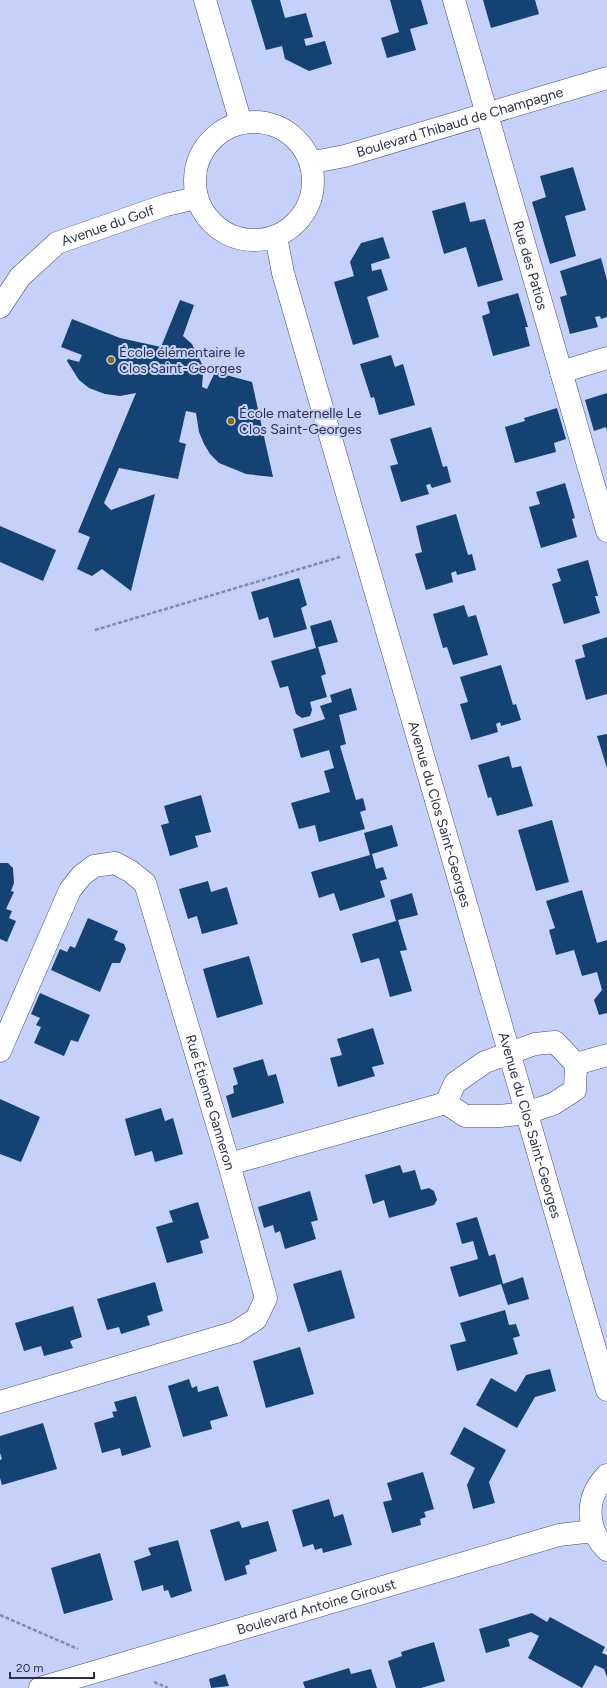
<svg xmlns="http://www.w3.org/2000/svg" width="607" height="1688" viewBox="0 0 607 1688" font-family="Figtree,sans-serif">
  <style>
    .building { fill: #134273 }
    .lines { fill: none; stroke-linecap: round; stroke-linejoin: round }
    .minor-casing { stroke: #404c87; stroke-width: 23 }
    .tertiary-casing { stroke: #404c87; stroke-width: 23 }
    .path { stroke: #828aad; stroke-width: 2.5; stroke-dasharray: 4 2; stroke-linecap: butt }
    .minor { stroke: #fff; stroke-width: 22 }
    .tertiary { stroke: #fff; stroke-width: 22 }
    .poi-dot { fill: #846b07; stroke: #c6d1fa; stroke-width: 1.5 }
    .labels { text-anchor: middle; stroke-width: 4; stroke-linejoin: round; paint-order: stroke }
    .street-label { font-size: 14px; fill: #2b314c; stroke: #c6d1fa }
    .poi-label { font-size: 14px; fill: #2b314c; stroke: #c6d1fa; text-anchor: start }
  </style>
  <rect width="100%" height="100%" fill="#c6d1fa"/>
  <g class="building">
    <path d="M 251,0 L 280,0 L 285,18 L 306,13 L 313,37 L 304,39 L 306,46 L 325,41 L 332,64 L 309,71 L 285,59 L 282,46 L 266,50 Z"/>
    <path d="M 390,0 L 421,0 L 428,24 L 410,29 L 416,50 L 387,58 L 381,38 L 399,32 Z"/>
    <path d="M 483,0 L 535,0 L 539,14 L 491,28 Z"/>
    <path d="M 573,167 L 586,210 L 565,216 L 576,256 L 550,264 L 532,202 L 546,197 L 540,176 Z"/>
    <path d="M 465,202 L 470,222 L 485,219 L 503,280 L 478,287 L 466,247 L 444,254 L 432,211 Z"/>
    <path d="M 383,237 L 390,258 L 371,264 L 372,271 L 381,269 L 388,290 L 367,297 L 379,337 L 353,345 L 334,282 L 354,276 L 350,262 L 361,243 Z"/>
    <path d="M 601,258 L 607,280 L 607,317 L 601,319 L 600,316 L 595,317 L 598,327 L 570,334 L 560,297 L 567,295 L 560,271 Z"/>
    <path d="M 518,293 L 528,327 L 525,327 L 530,346 L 493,356 L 482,316 L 490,313 L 487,302 Z"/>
    <path d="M 180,300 L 194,305 L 183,336 L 192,344 L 202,364 L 203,374 L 202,387 L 207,389 L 215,372 L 252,382 L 273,477 L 246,474 L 219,463 L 210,454 L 204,444 L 199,432 L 196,413 L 186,411 L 179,442 L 186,444 L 178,479 L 119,468 L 104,503 L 111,510 L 155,494 L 131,591 L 102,569 L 92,576 L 77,569 L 90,537 L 78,532 L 136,393 L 120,396 L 105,394 L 89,388 L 79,380 L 67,361 L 68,359 L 79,362 L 82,355 L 61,347 L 72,319 L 120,338 L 161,347 Z"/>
    <path d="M 391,355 L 395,367 L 403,364 L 415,405 L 379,415 L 374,397 L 371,398 L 360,364 Z"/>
    <path d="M 607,393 L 607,431 L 606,427 L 594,431 L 585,400 Z"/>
    <path d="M 557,408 L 566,439 L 554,443 L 556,452 L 515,463 L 505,427 L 525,421 L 524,418 Z"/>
    <path d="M 431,427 L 443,467 L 447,466 L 451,482 L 432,488 L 430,484 L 426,485 L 429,494 L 401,502 L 390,466 L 398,464 L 390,439 Z"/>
    <path d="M 565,483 L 575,518 L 572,519 L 577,537 L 541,548 L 529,507 L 540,504 L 536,492 Z"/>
    <path d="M 456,514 L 468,555 L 472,554 L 476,570 L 457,575 L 456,571 L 451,573 L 453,582 L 426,590 L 415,554 L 422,552 L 416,526 Z"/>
    <path d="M 0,526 L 56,550 L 43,581 L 0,562 Z"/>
    <path d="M 588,560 L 598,596 L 595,596 L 600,613 L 564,624 L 552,584 L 561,581 L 557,569 Z"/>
    <path d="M 299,578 L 307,605 L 301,608 L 307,629 L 274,638 L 268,617 L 259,620 L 251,592 Z"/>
    <path d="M 464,605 L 468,617 L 476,615 L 488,655 L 453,665 L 447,647 L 443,648 L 433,614 Z"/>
    <path d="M 331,620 L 338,642 L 318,647 L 326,674 L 321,676 L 327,697 L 310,702 L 312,710 L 310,716 L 302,718 L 296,714 L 288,686 L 280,688 L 271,661 L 316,648 L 310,626 Z"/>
    <path d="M 607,637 L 607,694 L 586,700 L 575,660 L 585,657 L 582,645 Z"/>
    <path d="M 501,665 L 513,705 L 516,704 L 521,720 L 501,726 L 500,722 L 496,724 L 498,732 L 471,740 L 460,704 L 468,702 L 460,677 Z"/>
    <path d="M 351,688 L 357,710 L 339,715 L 346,744 L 340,746 L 356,800 L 363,798 L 366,810 L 360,812 L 365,829 L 319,842 L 315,825 L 299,829 L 291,803 L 330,792 L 324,771 L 334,768 L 329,750 L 301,758 L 293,729 L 325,719 L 320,706 L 332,702 L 330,695 Z"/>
    <path d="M 607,734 L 607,768 L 597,736 Z"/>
    <path d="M 509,756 L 512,768 L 521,766 L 533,806 L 497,816 L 491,797 L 488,798 L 478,765 Z"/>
    <path d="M 201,795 L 211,832 L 195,836 L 198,847 L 170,856 L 161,825 L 169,823 L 164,806 Z"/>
    <path d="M 552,820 L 569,882 L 536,891 L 518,830 Z"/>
    <path d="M 392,825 L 398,846 L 372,854 L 376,869 L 383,867 L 387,879 L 380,881 L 385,897 L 340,911 L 334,893 L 319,898 L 311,872 L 370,855 L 364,833 Z"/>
    <path d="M 0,863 L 8,863 L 13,868 L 14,883 L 11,891 L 14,892 L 6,909 L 12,911 L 9,918 L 16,921 L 7,942 L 0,939 Z"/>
    <path d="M 208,881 L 211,892 L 227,887 L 238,924 L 202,934 L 197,916 L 188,919 L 179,889 Z"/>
    <path d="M 582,890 L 597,943 L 607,940 L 607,1013 L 599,1015 L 594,1000 L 602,990 L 597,972 L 582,976 L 574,950 L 556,955 L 549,930 L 555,928 L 546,901 Z"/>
    <path d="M 412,893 L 418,915 L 398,920 L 407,950 L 400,951 L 412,991 L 390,997 L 379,958 L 361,963 L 352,934 L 396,921 L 390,900 Z"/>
    <path d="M 88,918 L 118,931 L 114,940 L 124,944 L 126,949 L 120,963 L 112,963 L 100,992 L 51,970 L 60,949 L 67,952 L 70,946 L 75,948 Z"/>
    <path d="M 249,956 L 263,1004 L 217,1018 L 203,969 Z"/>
    <path d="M 40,993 L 90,1015 L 78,1042 L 71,1040 L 64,1056 L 34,1043 L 41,1027 L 36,1025 L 40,1018 L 31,1014 Z"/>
    <path d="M 373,1028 L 384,1064 L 372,1067 L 375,1076 L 338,1087 L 330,1058 L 342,1055 L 337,1039 Z"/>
    <path d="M 263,1059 L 268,1076 L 276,1074 L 284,1103 L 232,1118 L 226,1096 L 234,1093 L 233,1086 L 238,1084 L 233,1068 Z"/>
    <path d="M 0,1099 L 40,1117 L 21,1162 L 0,1154 Z"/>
    <path d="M 161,1108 L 165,1121 L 173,1118 L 183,1154 L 155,1162 L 152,1151 L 135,1156 L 125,1119 Z"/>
    <path d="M 400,1165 L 403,1173 L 415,1170 L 421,1190 L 429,1188 L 434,1191 L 437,1200 L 434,1205 L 389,1218 L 384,1200 L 373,1204 L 365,1175 Z"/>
    <path d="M 310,1191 L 318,1220 L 311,1222 L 316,1239 L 285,1249 L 280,1231 L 275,1233 L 273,1225 L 264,1228 L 258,1207 Z"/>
    <path d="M 198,1202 L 209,1238 L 200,1241 L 203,1253 L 167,1263 L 156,1227 L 173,1222 L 169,1211 Z"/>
    <path d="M 477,1217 L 489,1256 L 495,1254 L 503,1284 L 523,1277 L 529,1299 L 508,1305 L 501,1284 L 459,1297 L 450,1267 L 478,1259 L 473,1241 L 462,1244 L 456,1223 Z"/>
    <path d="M 341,1270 L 355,1318 L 308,1332 L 293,1284 Z"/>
    <path d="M 155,1282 L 163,1311 L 147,1316 L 150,1325 L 121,1334 L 119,1327 L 107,1330 L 97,1299 Z"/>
    <path d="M 73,1306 L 82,1337 L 70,1341 L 73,1348 L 44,1356 L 41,1346 L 24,1351 L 15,1323 Z"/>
    <path d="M 505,1310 L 509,1325 L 516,1324 L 520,1336 L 513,1338 L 518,1354 L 457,1371 L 450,1345 L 466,1341 L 460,1323 Z"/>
    <path d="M 300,1347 L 314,1394 L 266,1408 L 253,1361 Z"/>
    <path d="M 550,1369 L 556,1391 L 535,1397 L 517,1428 L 476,1405 L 491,1378 L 516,1392 L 526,1375 Z"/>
    <path d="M 189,1379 L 192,1388 L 197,1386 L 198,1392 L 218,1386 L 228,1416 L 210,1421 L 212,1429 L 183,1437 L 168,1386 Z"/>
    <path d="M 136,1396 L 151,1447 L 122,1456 L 120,1448 L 102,1453 L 94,1423 L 114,1417 L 112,1412 L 117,1411 L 114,1402 Z"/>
    <path d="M 43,1423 L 57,1469 L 2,1485 L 0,1478 L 0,1460 L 2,1459 L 0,1453 L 0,1436 Z"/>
    <path d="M 464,1427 L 506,1450 L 489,1482 L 495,1503 L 473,1509 L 467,1485 L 475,1468 L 450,1454 Z"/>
    <path d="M 423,1472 L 434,1509 L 424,1512 L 426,1517 L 420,1519 L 421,1525 L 392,1533 L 383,1502 L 392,1500 L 387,1483 Z"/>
    <path d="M 329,1499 L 334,1517 L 343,1514 L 352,1545 L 323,1553 L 322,1548 L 315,1550 L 313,1544 L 303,1547 L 292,1510 Z"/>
    <path d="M 239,1521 L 242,1528 L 268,1521 L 277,1551 L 249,1560 L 250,1564 L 245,1566 L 247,1574 L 225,1581 L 210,1530 Z"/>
    <path d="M 178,1540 L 192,1591 L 171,1598 L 168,1590 L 164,1591 L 163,1585 L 142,1591 L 134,1561 L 151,1555 L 148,1548 Z"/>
    <path d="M 100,1553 L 113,1600 L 64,1614 L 51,1568 Z"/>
    <path d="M 532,1613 L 547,1622 L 550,1617 L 605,1647 L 602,1653 L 607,1655 L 607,1677 L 604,1669 L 595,1665 L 582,1688 L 528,1658 L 539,1636 L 531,1632 L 508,1639 L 510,1646 L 486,1653 L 479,1629 Z"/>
    <path d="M 434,1642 L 445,1681 L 421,1688 L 396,1688 L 388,1661 L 402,1656 L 401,1652 Z"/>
    <path d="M 349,1668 L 351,1674 L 371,1669 L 377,1688 L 305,1688 L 303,1682 Z"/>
    <path d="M 225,1674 L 229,1686 L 211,1688 L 209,1679 Z"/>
  </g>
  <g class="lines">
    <g class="minor-casing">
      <g id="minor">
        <path id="s1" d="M 454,0 L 607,531"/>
        <path d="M 561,372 L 607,358"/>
        <path d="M 555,1042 L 576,1064 L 575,1090 L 553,1104 L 526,1113 L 500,1116 L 465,1116 L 446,1103 L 455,1083 L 485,1062 L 535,1044 Z"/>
        <path id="s2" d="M 0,1051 L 70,890 L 82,875 L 94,866 L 115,863 L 130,871 L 145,883 L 229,1164 L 266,1298 L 256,1319 L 236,1332 L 0,1402"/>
        <path d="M 576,1064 L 607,1055"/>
        <path d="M 229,1164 L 446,1103"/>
      </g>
    </g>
    <g class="tertiary-casing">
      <g id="tertiary">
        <path d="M 205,0 L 241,123"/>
        <circle cx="254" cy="181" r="59"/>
        <path id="s3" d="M 311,165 L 319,161 L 345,156 L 607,78"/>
        <path id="s4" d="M 276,237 L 283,273 L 607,1390"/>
        <path id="s5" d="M 0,307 L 20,277 L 57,243 L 166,205 L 196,198"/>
        <path d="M 607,1475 C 585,1497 585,1528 607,1550"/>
        <path id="s6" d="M 40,1688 L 559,1535 L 593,1531"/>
      </g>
    </g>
    <g class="path">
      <path d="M 95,630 L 340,557"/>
      <path d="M 0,1615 L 78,1649"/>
      <path d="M 154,1682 L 168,1688"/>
    </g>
    <use href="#minor" class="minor"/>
    <use href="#tertiary" class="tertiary"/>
  </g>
  <g class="poi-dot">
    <circle cx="111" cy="360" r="4"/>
    <circle cx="231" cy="421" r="4"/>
  </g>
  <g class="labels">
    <g class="street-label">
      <text dy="5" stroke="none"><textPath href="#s3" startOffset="155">Boulevard Thibaud de Champagne</textPath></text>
      <text dy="5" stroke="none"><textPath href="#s5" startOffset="140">Avenue du Golf</textPath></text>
      <text dy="5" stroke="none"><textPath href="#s1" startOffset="276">Rue des Patios</textPath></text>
      <text dy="5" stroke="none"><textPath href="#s4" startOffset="600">Avenue du Clos Saint-Georges</textPath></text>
      <text dy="5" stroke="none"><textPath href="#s2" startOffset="496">Rue Étienne Ganneron</textPath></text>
      <text dy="5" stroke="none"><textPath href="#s4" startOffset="924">Avenue du Clos Saint-Georges</textPath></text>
      <text dy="5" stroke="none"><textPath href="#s6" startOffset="288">Boulevard Antoine Giroust</textPath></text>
    </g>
    <g class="poi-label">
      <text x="119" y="357">École élémentaire le<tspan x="119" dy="16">Clos Saint-Georges</tspan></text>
      <text x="239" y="418">École maternelle Le<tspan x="239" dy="16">Clos Saint-Georges</tspan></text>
    </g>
  </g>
  <path d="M10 1672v6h84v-6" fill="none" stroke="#2b314c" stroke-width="2"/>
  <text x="16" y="1672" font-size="12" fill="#2b314c" stroke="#c6d1fa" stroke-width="3" paint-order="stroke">20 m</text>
</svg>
